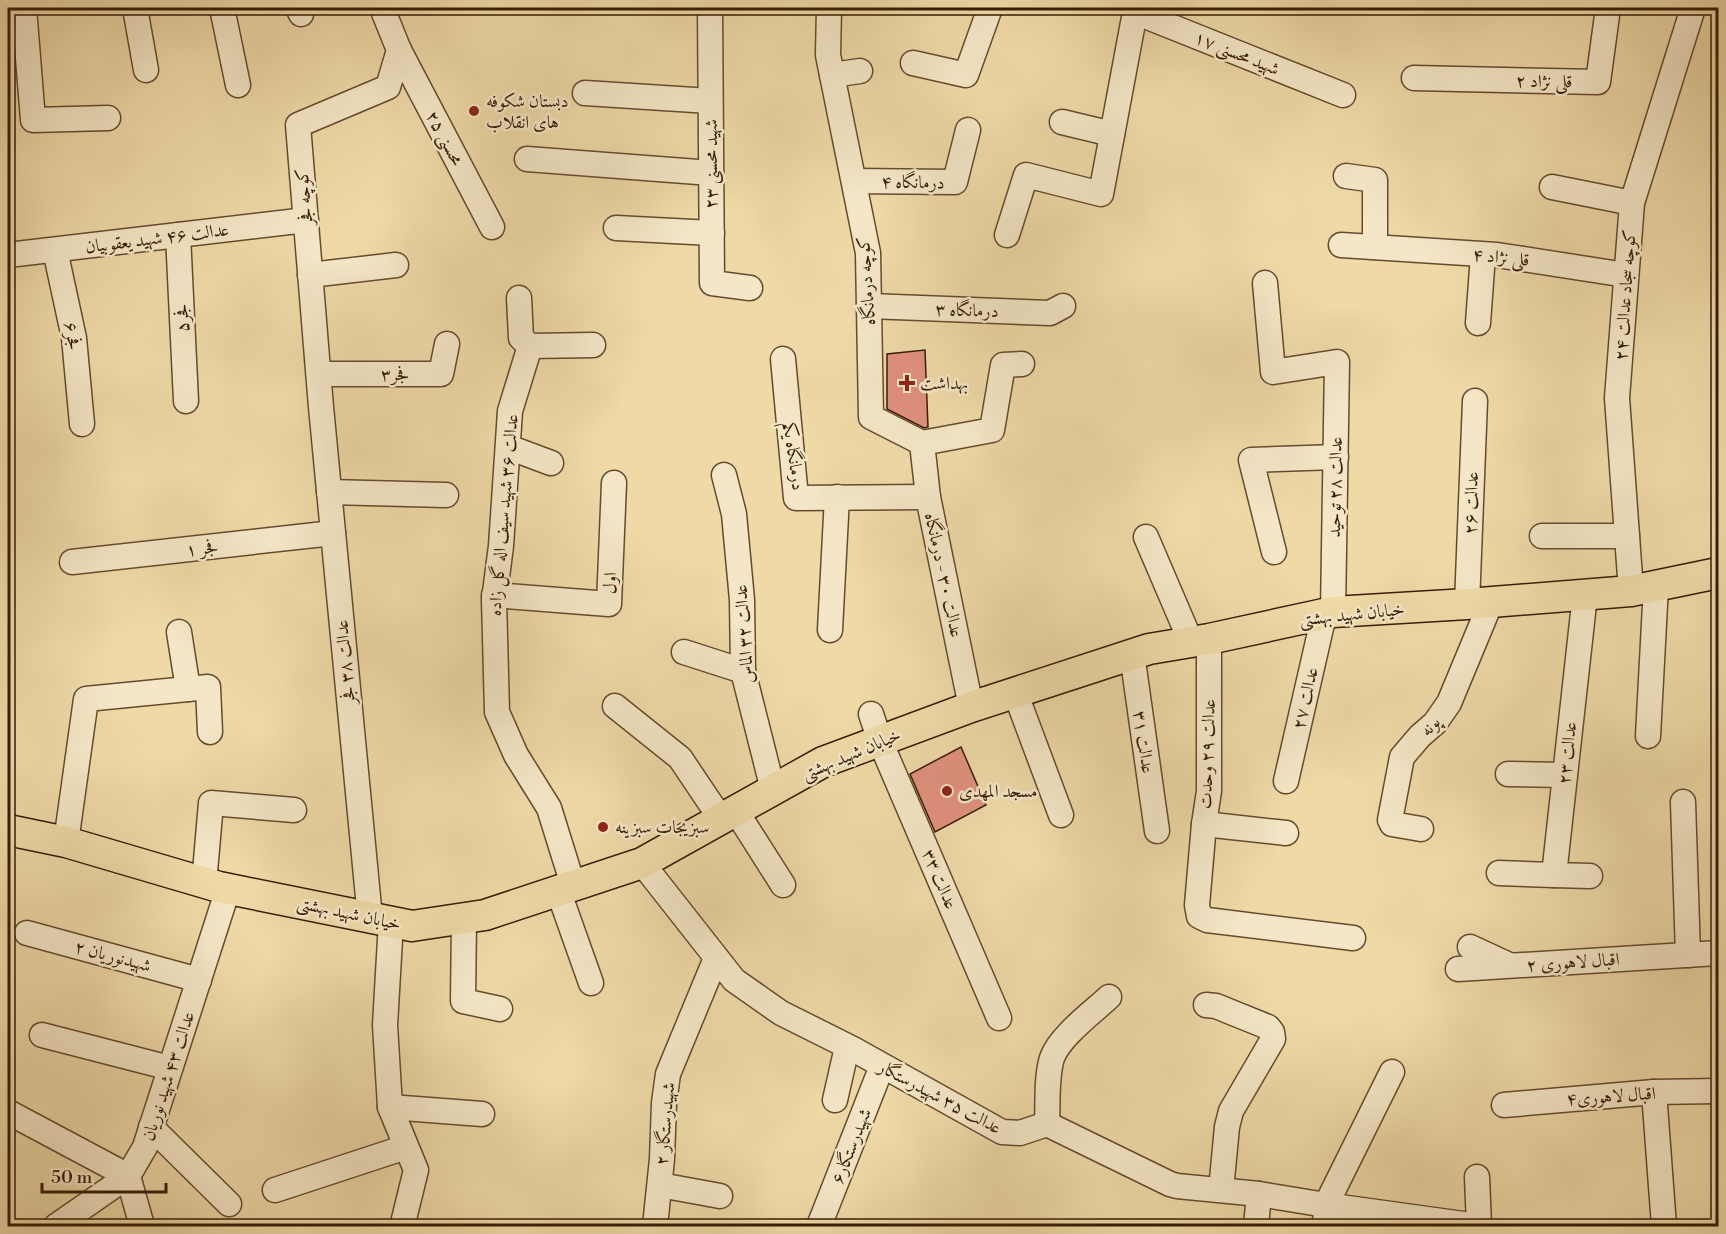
<svg xmlns="http://www.w3.org/2000/svg" width="1726" height="1234" viewBox="0 0 1726 1234" font-family="'Libre Bodoni',Amiri,serif">
  <style>
    .building { fill: #e0917e; stroke: #371c05; stroke-width: 1.5 }
    .lines { fill: none; stroke-linecap: round; stroke-linejoin: round }
    .minor-casing { stroke: #654b2e; stroke-width: 27 }
    .major-casing { stroke: #371c05; stroke-width: 33 }
    .minor { stroke: #f4e6c6; stroke-width: 24 }
    .major { stroke: #eed9a7; stroke-width: 30 }
    .poi-dot { fill: #8f2418; stroke: #f4e6c6; stroke-width: 2 }
    .labels { text-anchor: middle; stroke-width: 5; stroke-linejoin: round; paint-order: stroke }
    .street-label { font-size: 18px; fill: #371c05; stroke: #f4e6c6 }
    .poi-label { font-size: 18px; fill: #371c05; stroke: #f4e6c6; text-anchor: start }
  </style>
  <rect width="100%" height="100%" fill="#eed9a7"/>
  <filter id="stains"><feTurbulence type="fractalNoise" baseFrequency=".00333" numOctaves="4"/><feColorMatrix values="0 0 0 0 .2 0 0 0 0 .09 0 0 0 0 .02 0 0 0 .5 -.17"/></filter>
  <radialGradient id="worn" r=".72"><stop offset=".6" stop-color="#630" stop-opacity="0"/><stop offset="1" stop-color="#630" stop-opacity=".3"/></radialGradient>
  <g class="building">
    <path d="M 925,350 L 928,427 L 924,428 L 887,409 L 887,354 Z"/>
    <path d="M 961,747 L 986,805 L 935,832 L 910,774 Z"/>
  </g>
  <g class="lines">
    <g class="minor-casing">
      <g id="minor">
        <path d="M 24,8 L 33,120 L 108,118"/>
        <path d="M 135,8 L 146,70"/>
        <path d="M 222,8 L 238,85"/>
        <path d="M 298,8 L 301,14"/>
        <path d="M 382,8 L 399,50 L 492,227"/>
        <path d="M 710,8 L 712,283 L 750,288"/>
        <path d="M 829,8 L 828,55 L 868,253 L 871,417 L 922,443"/>
        <path d="M 1132,8 L 1135,12 L 1343,95"/>
        <path d="M 913,63 L 966,75 L 990,8"/>
        <path d="M 832,75 L 860,71"/>
        <path d="M 1414,78 L 1598,82 L 1608,8"/>
        <path d="M 585,93 L 710,101"/>
        <path d="M 1062,122 L 1112,134"/>
        <path d="M 527,159 L 711,173"/>
        <path d="M 1346,176 L 1375,180 L 1375,247"/>
        <path d="M 854,181 L 955,182 L 968,130"/>
        <path d="M 1552,187 L 1632,203"/>
        <path d="M 616,228 L 712,233"/>
        <path d="M 178,235 L 186,401"/>
        <path d="M 1007,235 L 1026,175 L 1101,194 L 1135,12"/>
        <path d="M 1341,245 L 1497,255 L 1626,275"/>
        <path d="M 55,250 L 74,338 L 82,424"/>
        <path d="M 8,255 L 306,220"/>
        <path d="M 310,275 L 396,265"/>
        <path d="M 1265,283 L 1273,372 L 1337,362 L 1333,612"/>
        <path d="M 519,298 L 521,338 L 530,346 L 593,345"/>
        <path d="M 869,306 L 1050,313 L 1063,306"/>
        <path d="M 1478,323 L 1483,255"/>
        <path d="M 530,346 L 510,411 L 501,546 L 494,600 L 497,712 L 516,755 L 549,808 L 573,885"/>
        <path d="M 783,359 L 796,498 L 928,497"/>
        <path d="M 319,374 L 441,374 L 447,344"/>
        <path d="M 922,443 L 928,497 L 971,707"/>
        <path d="M 922,443 L 992,430 L 1003,365 L 1022,364"/>
        <path d="M 508,447 L 551,463"/>
        <path d="M 724,475 L 734,514 L 742,600 L 743,671 L 773,790"/>
        <path d="M 329,492 L 446,495"/>
        <path d="M 1542,536 L 1627,536"/>
        <path d="M 1146,537 L 1191,642"/>
        <path d="M 1274,552 L 1251,460 L 1336,457"/>
        <path d="M 72,562 L 333,533"/>
        <path d="M 1631,591 L 1617,398 L 1632,203 L 1693,8"/>
        <path d="M 494,595 L 609,604 L 614,483"/>
        <path d="M 1585,595 L 1554,875 L 1590,876"/>
        <path d="M 1467,604 L 1475,401"/>
        <path d="M 830,630 L 837,497"/>
        <path d="M 179,632 L 188,689"/>
        <path d="M 1209,639 L 1209,791 L 1204,824 L 1286,833"/>
        <path d="M 684,652 L 743,671"/>
        <path d="M 1132,654 L 1157,831"/>
        <path d="M 1015,692 L 1061,815"/>
        <path d="M 615,706 L 680,758 L 721,819"/>
        <path d="M 871,714 L 880,741 L 999,1018"/>
        <path d="M 1648,736 L 1656,586"/>
        <path d="M 1508,774 L 1565,775"/>
        <path d="M 1286,781 L 1324,615"/>
        <path d="M 1683,802 L 1688,955"/>
        <path d="M 736,811 L 783,885"/>
        <path d="M 1204,824 L 1197,905 L 1199,916 L 1207,920 L 1353,938"/>
        <path d="M 1421,829 L 1392,824 L 1390,820 L 1402,757 L 1420,736 L 1435,723 L 1449,703 L 1491,602"/>
        <path d="M 66,842 L 86,699 L 208,687 L 210,732"/>
        <path d="M 642,863 L 734,980 L 781,1013 L 853,1049 L 1002,1132 L 1020,1133 L 1047,1124 L 1170,1184 L 1177,1186 L 1259,1194 L 1326,1205 L 1478,1226"/>
        <path d="M 1499,873 L 1554,875"/>
        <path d="M 204,883 L 211,803 L 294,810"/>
        <path d="M 558,890 L 591,983"/>
        <path d="M 370,918 L 321,407 L 298,125 L 388,87 L 399,50"/>
        <path d="M 464,918 L 463,1001 L 500,1009"/>
        <path d="M 391,922 L 385,1025 L 390,1107 L 416,1170 L 403,1223 L 405,1226"/>
        <path d="M 27,933 L 199,980"/>
        <path d="M 1470,947 L 1509,965"/>
        <path d="M 1458,969 L 1718,953"/>
        <path d="M 1206,1005 L 1216,1006 L 1268,1027 L 1272,1032 L 1273,1039 L 1231,1111 L 1227,1127 L 1221,1190"/>
        <path d="M 42,1035 L 170,1068"/>
        <path d="M 1654,1092 L 1664,1226"/>
        <path d="M 835,1100 L 847,1047"/>
        <path d="M 1504,1105 L 1654,1092 L 1718,1091"/>
        <path d="M 390,1107 L 482,1114"/>
        <path d="M 8,1112 L 128,1176 L 142,1226"/>
        <path d="M 1047,1124 C 1048,1104 1046,1077 1052,1058 C 1059,1037 1093,1012 1109,997"/>
        <path d="M 151,1127 L 229,1204"/>
        <path d="M 1477,1177 L 1479,1226"/>
        <path d="M 660,1185 L 720,1196"/>
        <path d="M 275,1190 L 406,1147"/>
        <path d="M 56,1226 L 128,1176 L 145,1147 L 228,889"/>
        <path d="M 655,1226 L 662,1159 L 664,1103 L 668,1074 L 716,958"/>
        <path d="M 819,1226 L 882,1066"/>
        <path d="M 1256,1226 L 1259,1194"/>
        <path d="M 1325,1226 L 1326,1205 L 1392,1072"/>
      </g>
    </g>
    <g class="major-casing">
      <path id="major" d="M 8,830 L 66,842 L 219,887 L 412,926 L 485,915 L 642,863 L 823,762 L 971,707 L 1149,649 L 1209,639 L 1333,612 L 1467,604 L 1631,591 L 1718,573"/>
    </g>
    <use href="#minor" class="minor"/>
    <use href="#major" class="major"/>
  </g>
  <g class="poi-dot">
    <circle cx="474" cy="111" r="6"/>
    <path d="M904 374h6v6h6v6h-6v6h-6v-6h-6v-6h6z"/>
    <circle cx="947" cy="791" r="6"/>
    <circle cx="603" cy="827" r="6"/>
  </g>
  <g class="labels">
    <g class="street-label">
      <text transform="translate(1237 53) rotate(22)" y="6">شهید محسنی ۱۷</text>
      <text transform="translate(1544 81) rotate(1)" y="6">قلی نژاد ۲</text>
      <text transform="translate(445 138) rotate(62)" y="6">محسنی ۲۵</text>
      <text transform="translate(711 164) rotate(-90)" y="6">شهید محسنی ۲۳</text>
      <text transform="translate(913 182) rotate(1)" y="6">درمانگاه ۴</text>
      <text transform="translate(304 197) rotate(-95)" y="6">کوچه فجر</text>
      <text transform="translate(157 238) rotate(-7)" y="6">عدالت ۴۶ شهید یعقوبیان</text>
      <text transform="translate(1501 257) rotate(6)" y="6">قلی نژاد ۴</text>
      <text transform="translate(866 281) rotate(-94)" y="6">کوچه درمانگاه</text>
      <text transform="translate(1625 295) rotate(-86)" y="6">کوچه سجاد عدالت ۲۴</text>
      <text transform="translate(967 310) rotate(2)" y="6">درمانگاه ۳</text>
      <text transform="translate(182 318) rotate(-93)" y="6">فجر۵</text>
      <text transform="translate(73 336) rotate(81)" y="6">فجر۶</text>
      <text x="395" y="380">فجر۳</text>
      <text transform="translate(794 456) rotate(82)" y="6">درمانگاه یکم</text>
      <text transform="translate(1335 487) rotate(-89)" y="6">عدالت ۲۸ توحید</text>
      <text transform="translate(1471 503) rotate(-88)" y="6">عدالت ۲۶</text>
      <text transform="translate(503 515) rotate(-85)" y="6">عدالت ۳۶ شهید سیف اله گل زاده</text>
      <text transform="translate(202 548) rotate(-6)" y="6">فجر ۱</text>
      <text transform="translate(944 575) rotate(78)" y="6">عدالت ۳۰ - درمانگاه</text>
      <text transform="translate(610 583) rotate(-88)" y="6">اول</text>
      <text transform="translate(1352 614) rotate(-6)" y="6">خیابان شهید بهشتی</text>
      <text transform="translate(744 634) rotate(-94)" y="6">عدالت ۳۲ الماس</text>
      <text transform="translate(345 662) rotate(-95)" y="6">عدالت ۳۸ فجر</text>
      <text transform="translate(1305 698) rotate(-77)" y="6">عدالت ۲۷</text>
      <text transform="translate(1430 726) rotate(-47)" y="6">پونه</text>
      <text transform="translate(1144 742) rotate(82)" y="6">عدالت ۳۱</text>
      <text transform="translate(1567 753) rotate(-84)" y="6">عدالت ۲۳</text>
      <text transform="translate(851 754) rotate(-23)" y="6">خیابان شهید بهشتی</text>
      <text transform="translate(1207 754) rotate(-88)" y="6">عدالت ۲۹ وحدت</text>
      <text transform="translate(940 879) rotate(67)" y="6">عدالت ۳۳</text>
      <text transform="translate(349 913) rotate(12)" y="6">خیابان شهید بهشتی</text>
      <text transform="translate(113 956) rotate(15)" y="6">شهیدنوریان ۲</text>
      <text transform="translate(1573 962) rotate(-4)" y="6">اقبال لاهوری ۲</text>
      <text transform="translate(168 1076) rotate(-72)" y="6">عدالت ۴۳ شهید نوریان</text>
      <text transform="translate(1611 1096) rotate(-4)" y="6">اقبال لاهوری۴</text>
      <text transform="translate(940 1097) rotate(28)" y="6">عدالت ۳۵ شهیدرستگار</text>
      <text transform="translate(665 1124) rotate(-85)" y="6">شهیدرستگار ۲</text>
      <text transform="translate(851 1146) rotate(-68)" y="6">شهیدرستگار۶</text>
    </g>
    <g class="poi-label">
      <text x="486" y="107">دبستان شکوفه<tspan x="486" dy="21">های انقلاب</tspan></text>
      <text x="920" y="389">بهداشت</text>
      <text x="959" y="797">مسجد المهدی</text>
      <text x="615" y="833">سبزیجات سبزینه</text>
    </g>
  </g>
  <rect width="1726" height="1234" fill="none" stroke="#eed9a7" stroke-width="30"/>
  <rect x="9" y="9" width="1708" height="1216" fill="none" stroke="#371c05" stroke-width="3"/>
  <rect x="15" y="15" width="1696" height="1204" fill="none" stroke="#371c05" stroke-width="1.5"/>
  <path d="M42 1183v9h124v-9" fill="none" stroke="#371c05" stroke-width="3"/>
  <text x="51" y="1183" font-size="18" fill="#371c05" stroke="#f4e6c6" stroke-width="4.5" paint-order="stroke">50 m</text>
  <rect width="100%" height="100%" filter="url(#stains)"/>
  <rect width="100%" height="100%" fill="url(#worn)"/>
</svg>
